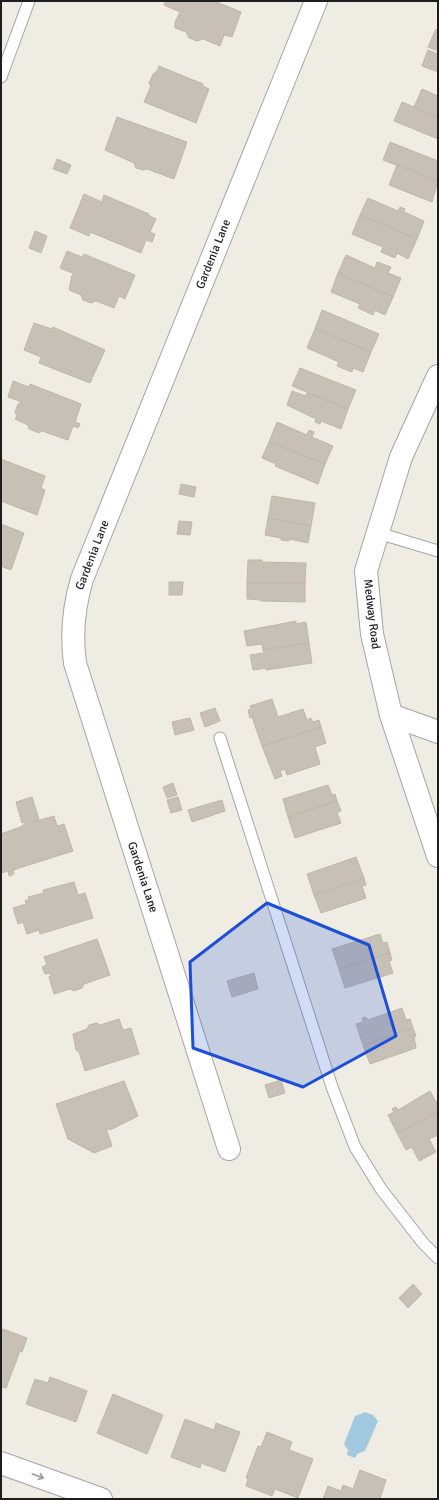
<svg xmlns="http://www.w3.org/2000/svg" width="439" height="1500" viewBox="0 0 439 1500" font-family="Signika,sans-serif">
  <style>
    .water { fill: #a1c9e0 }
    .building { fill: #c7c0b6; stroke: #c2b6a5 }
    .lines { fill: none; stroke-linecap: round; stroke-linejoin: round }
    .service-casing { stroke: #a5a5a5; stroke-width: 13 }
    .minor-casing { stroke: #a5a5a5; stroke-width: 24 }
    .service { stroke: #fff; stroke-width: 11 }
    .minor { stroke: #fff; stroke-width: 22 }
    .oneway { stroke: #9a9a9a }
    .marked { fill: #1d4ed8; fill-opacity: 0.2; stroke: #1d4ed8; stroke-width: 3; stroke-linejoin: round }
    .labels { text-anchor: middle; stroke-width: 3; stroke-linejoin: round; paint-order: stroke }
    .street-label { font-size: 12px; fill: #1e1e1e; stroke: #fff }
  </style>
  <rect width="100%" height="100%" fill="#efede3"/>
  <path class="water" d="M 365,1412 L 373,1415 L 378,1421 L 365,1451 L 357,1454 L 355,1458 L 347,1455 L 348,1450 L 344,1444 L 355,1416 Z"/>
  <g class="building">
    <path d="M 166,1 L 214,1 L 241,12 L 232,37 L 224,35 L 220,46 L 203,39 L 197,41 L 189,38 L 186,32 L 175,28 L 175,22 L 180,12 L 164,5 Z"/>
    <path d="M 436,29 L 438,30 L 438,51 L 428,47 Z"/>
    <path d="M 428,50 L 438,54 L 438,72 L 422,66 Z"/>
    <path d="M 159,66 L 203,84 L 203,86 L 209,89 L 196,123 L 144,102 L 151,86 L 149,83 L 153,74 L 157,71 Z"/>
    <path d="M 422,89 L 438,96 L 438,117 L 414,107 Z"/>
    <path d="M 402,102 L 438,117 L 438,139 L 394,121 Z"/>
    <path d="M 117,117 L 187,142 L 174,179 L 147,169 L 143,170 L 136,168 L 134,163 L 105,150 Z"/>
    <path d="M 390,142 L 438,161 L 438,181 L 383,160 Z"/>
    <path d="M 57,159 L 71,165 L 67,174 L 53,169 Z"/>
    <path d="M 397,165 L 438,181 L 432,202 L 389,185 Z"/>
    <path d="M 84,194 L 102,202 L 104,195 L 149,214 L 148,215 L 156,219 L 150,232 L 155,234 L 152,242 L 146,240 L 141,253 L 90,232 L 89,236 L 70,228 Z"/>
    <path d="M 368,198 L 398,211 L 400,207 L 405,209 L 404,212 L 424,221 L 417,239 L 360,215 Z"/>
    <path d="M 360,215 L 417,239 L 408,259 L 397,253 L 395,258 L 381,252 L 383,247 L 352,234 Z"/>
    <path d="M 35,231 L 47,236 L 41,253 L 29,248 Z"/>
    <path d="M 67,251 L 82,257 L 84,254 L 135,275 L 125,299 L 119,296 L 114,308 L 96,301 L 91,303 L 83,300 L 81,295 L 69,290 L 72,275 L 75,274 L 60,268 Z"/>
    <path d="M 346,255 L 375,268 L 377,262 L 391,267 L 388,273 L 401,278 L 393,297 L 338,273 Z"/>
    <path d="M 338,273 L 393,297 L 385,315 L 375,310 L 373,315 L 358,308 L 360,304 L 331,292 Z"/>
    <path d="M 322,310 L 379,334 L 371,352 L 315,329 Z"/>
    <path d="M 34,323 L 52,329 L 53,327 L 105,350 L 90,383 L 39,363 L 41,357 L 24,350 Z"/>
    <path d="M 315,329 L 371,352 L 363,372 L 353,368 L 352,372 L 337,366 L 339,362 L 307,348 Z"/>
    <path d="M 300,368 L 356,390 L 348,409 L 292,386 Z"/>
    <path d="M 13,381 L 29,387 L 30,384 L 81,404 L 75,422 L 80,424 L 78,428 L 73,426 L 68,440 L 42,431 L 39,433 L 29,429 L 28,425 L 15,419 L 17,416 L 15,412 L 18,404 L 22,402 L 8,397 Z"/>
    <path d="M 292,391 L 306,396 L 307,393 L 348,409 L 341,429 L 321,421 L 320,424 L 315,422 L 316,419 L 287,405 Z"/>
    <path d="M 277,422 L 307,435 L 309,430 L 314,432 L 312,437 L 333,446 L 325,464 L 269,442 Z"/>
    <path d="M 269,442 L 325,464 L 318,484 L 275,466 L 276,464 L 262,458 Z"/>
    <path d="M 1,459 L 45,476 L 41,488 L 45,490 L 37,515 L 1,501 Z"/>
    <path d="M 181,484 L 196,487 L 194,497 L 179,494 Z"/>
    <path d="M 272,496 L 315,503 L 311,526 L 268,518 Z"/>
    <path d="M 268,518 L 311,526 L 308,543 L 289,539 L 289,541 L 281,540 L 281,538 L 265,535 Z"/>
    <path d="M 179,521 L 192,522 L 190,535 L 177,534 Z"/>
    <path d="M 1,524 L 24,533 L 11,570 L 1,566 Z"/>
    <path d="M 248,560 L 262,560 L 262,562 L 306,563 L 305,583 L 247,583 Z"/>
    <path d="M 169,582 L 183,582 L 182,595 L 169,595 Z"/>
    <path d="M 247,583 L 305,583 L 305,602 L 261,601 L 261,600 L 247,599 Z"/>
    <path d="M 296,621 L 296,624 L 306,622 L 309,643 L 263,650 L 262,644 L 247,646 L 244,631 Z"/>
    <path d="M 309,643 L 312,663 L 266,670 L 266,668 L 253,670 L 250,655 L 264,653 L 263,650 Z"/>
    <path d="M 272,699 L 278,717 L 303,709 L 307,720 L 311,718 L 313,722 L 319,720 L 321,727 L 262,746 L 252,717 L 250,718 L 248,710 L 251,709 L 250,706 Z"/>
    <path d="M 215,708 L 220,721 L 205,727 L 200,713 Z"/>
    <path d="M 190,718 L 194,730 L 175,735 L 172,722 Z"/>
    <path d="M 321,727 L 326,743 L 315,747 L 320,764 L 287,775 L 285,769 L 280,771 L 282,776 L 275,779 L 262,746 Z"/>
    <path d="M 173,783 L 177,795 L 167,798 L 163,787 Z"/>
    <path d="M 328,785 L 332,795 L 335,794 L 337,801 L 288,817 L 283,799 Z"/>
    <path d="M 32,797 L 39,819 L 33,822 L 54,816 L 57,826 L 64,824 L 73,851 L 13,870 L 14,874 L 9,876 L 8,871 L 1,873 L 1,834 L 23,826 L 25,822 L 22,823 L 16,802 Z"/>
    <path d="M 178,797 L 182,810 L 171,813 L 167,800 Z"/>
    <path d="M 222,800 L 225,811 L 192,822 L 188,810 Z"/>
    <path d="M 337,801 L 341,811 L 337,812 L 341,823 L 295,838 L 288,817 Z"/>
    <path d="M 356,857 L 364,878 L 314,895 L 307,874 Z"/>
    <path d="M 364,878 L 366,885 L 362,886 L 366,898 L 321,913 L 314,895 Z"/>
    <path d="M 74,882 L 78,895 L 85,893 L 93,918 L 40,934 L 39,930 L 27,934 L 23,922 L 18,924 L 13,908 L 26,904 L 25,901 L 29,899 L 28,897 L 44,893 L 43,890 Z"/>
    <path d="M 380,934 L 383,943 L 387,942 L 390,953 L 339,969 L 332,949 Z"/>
    <path d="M 97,939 L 110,975 L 84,984 L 82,988 L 74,991 L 70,989 L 54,994 L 49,977 L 51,976 L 50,973 L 45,974 L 42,967 L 47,965 L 44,957 Z"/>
    <path d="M 390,953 L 392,960 L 389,961 L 393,973 L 345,988 L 339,969 Z"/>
    <path d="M 254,973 L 258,989 L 232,997 L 227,981 Z"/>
    <path d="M 402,1008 L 406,1020 L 410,1019 L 413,1028 L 363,1045 L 356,1024 L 363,1022 L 362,1018 L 366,1017 L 368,1020 Z"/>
    <path d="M 119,1019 L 123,1030 L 131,1028 L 139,1054 L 85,1071 L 79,1052 L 76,1050 L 73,1034 L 87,1029 L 89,1025 L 97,1023 L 100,1025 Z"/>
    <path d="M 413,1028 L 416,1036 L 414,1037 L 416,1048 L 370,1064 L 363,1045 Z"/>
    <path d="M 281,1080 L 285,1093 L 269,1098 L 265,1085 Z"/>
    <path d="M 124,1081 L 138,1116 L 110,1130 L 106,1128 L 112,1146 L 94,1153 L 68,1139 L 56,1104 Z"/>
    <path d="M 430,1091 L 436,1102 L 438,1101 L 438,1112 L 397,1133 L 388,1115 L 394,1112 L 392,1109 L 396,1107 L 398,1110 Z"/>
    <path d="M 438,1112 L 438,1135 L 429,1139 L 436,1152 L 419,1161 L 412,1147 L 406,1150 L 397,1133 Z"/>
    <path d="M 413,1284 L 422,1294 L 408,1308 L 399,1298 Z"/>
    <path d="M 3,1329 L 27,1338 L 22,1352 L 20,1351 L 6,1388 L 1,1387 L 1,1335 Z"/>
    <path d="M 50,1377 L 87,1391 L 76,1422 L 26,1404 L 35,1379 L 48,1383 Z"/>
    <path d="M 113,1394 L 163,1415 L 147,1454 L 97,1433 Z"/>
    <path d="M 185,1419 L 214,1430 L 216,1423 L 240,1432 L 225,1472 L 201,1463 L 200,1468 L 171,1457 Z"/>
    <path d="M 267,1432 L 292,1442 L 289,1450 L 313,1459 L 298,1498 L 275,1489 L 272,1496 L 246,1486 L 248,1479 L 246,1478 L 258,1446 L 261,1447 Z"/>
    <path d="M 360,1470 L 386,1480 L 380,1499 L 323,1499 L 328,1486 L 341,1491 L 343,1485 L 353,1489 Z"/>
  </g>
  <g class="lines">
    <g class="service-casing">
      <g id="service">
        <path d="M 1,77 L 29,1"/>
        <path d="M 378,533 L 438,551"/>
        <path d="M 220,738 L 332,1087 L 355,1147 L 381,1189 L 423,1243 L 438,1258"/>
      </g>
    </g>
    <g class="minor-casing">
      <g id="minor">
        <path d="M 438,376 L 401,457 L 366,571 L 372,634 L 391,715 L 438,856"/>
        <path d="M 391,715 L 438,732"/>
        <path d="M 229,1149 L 75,663 C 71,634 74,606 82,579 L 316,1"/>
        <path d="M 1,1463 L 101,1499"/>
      </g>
    </g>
    <use href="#service" class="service"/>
    <use href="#minor" class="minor"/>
  </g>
  <defs><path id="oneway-shaft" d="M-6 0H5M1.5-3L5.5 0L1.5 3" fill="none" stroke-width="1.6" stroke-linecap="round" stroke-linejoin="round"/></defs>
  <use class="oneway" href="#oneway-shaft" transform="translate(38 1476) rotate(20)"/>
  <path class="marked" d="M 267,903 L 369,945 L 396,1036 L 303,1087 L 193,1048 L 190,962 Z"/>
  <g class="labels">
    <g class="street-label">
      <text transform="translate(213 254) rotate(-68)" y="4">Gardenia Lane</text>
      <text transform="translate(92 555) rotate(-69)" y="4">Gardenia Lane</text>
      <text transform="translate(372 614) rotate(83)" y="4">Medway Road</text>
      <text transform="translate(143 877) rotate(72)" y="4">Gardenia Lane</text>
    </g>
  </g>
  <rect width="439" height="1500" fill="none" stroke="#1e1e1e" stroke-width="4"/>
</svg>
